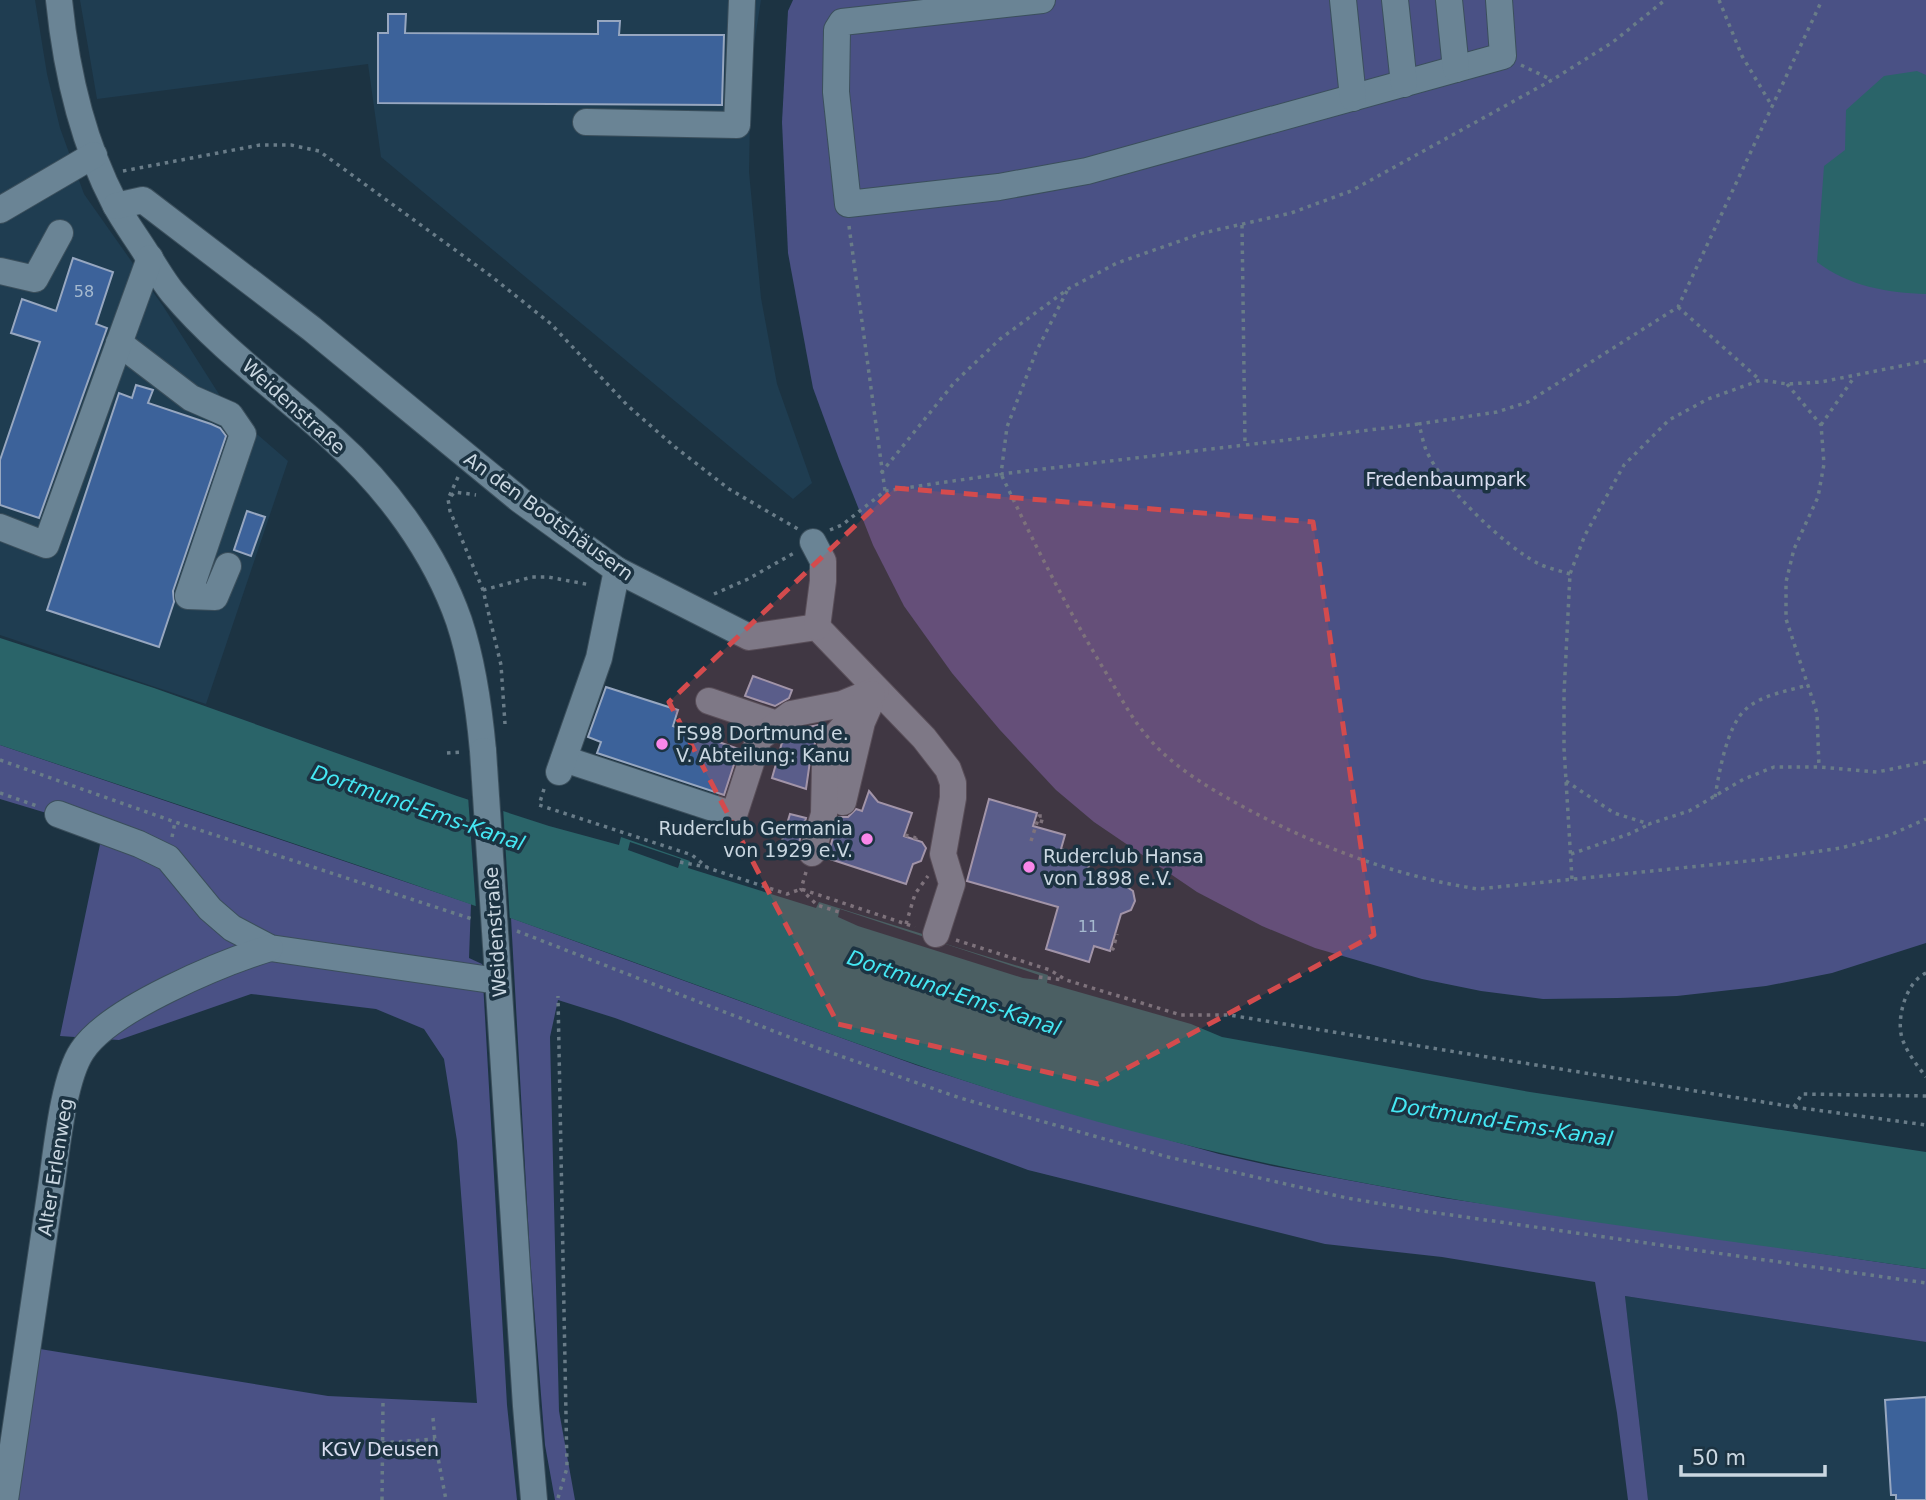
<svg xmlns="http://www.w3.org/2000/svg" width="1926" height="1500" viewBox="0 0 1926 1500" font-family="'DejaVu Sans',sans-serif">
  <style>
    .built { fill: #1f3d51 }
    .green { fill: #4a5185 }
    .water { fill: #2a6469 }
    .pier { fill: #1c3342 }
    .building { fill: #3c629a; stroke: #97a7c0; stroke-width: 2 }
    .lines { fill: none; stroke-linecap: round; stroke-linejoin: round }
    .minor-casing { stroke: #3b4f5c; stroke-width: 28 }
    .path { stroke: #697c88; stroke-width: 3.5; stroke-dasharray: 3.5 5; stroke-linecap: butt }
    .minor { stroke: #6a8495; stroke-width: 26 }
    .minor-bridge-casing { stroke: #3b4f5c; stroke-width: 28; stroke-linecap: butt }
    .minor-bridge { stroke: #6a8495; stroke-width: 26 }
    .marked { fill: #d44b4d; fill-opacity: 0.2; stroke: #d44b4d; stroke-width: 5; stroke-dasharray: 14 9; stroke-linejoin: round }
    .poi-dot { fill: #f987e9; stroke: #1c3342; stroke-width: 2.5 }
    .labels { text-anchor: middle; stroke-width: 7; stroke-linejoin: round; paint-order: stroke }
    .number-label { font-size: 16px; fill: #a6bacf }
    .street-label { font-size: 19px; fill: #cad7e1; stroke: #1c3342 }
    .park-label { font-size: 19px; fill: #dadef1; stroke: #1c3342 }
    .poi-label { font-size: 19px; fill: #cad7e1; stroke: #1c3342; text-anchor: start }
    .water-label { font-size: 21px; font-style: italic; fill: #45e8f4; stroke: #1c3342 }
  </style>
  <rect width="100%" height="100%" fill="#1c3342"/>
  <g class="built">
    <path d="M 0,0 L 35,0 L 47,74 L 60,128 L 84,194 L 163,306 L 229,410 L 288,461 L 206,704 L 0,635 Z"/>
    <path d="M 80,0 L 761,0 L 751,64 L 749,172 L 761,298 L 777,384 L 812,483 L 793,499 L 381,157 L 368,64 L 97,99 Z"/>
    <path d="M 1625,1296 L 1926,1342 L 1926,1500 L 1648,1500 Z"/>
  </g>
  <g class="green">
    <path d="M 793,0 L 1926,0 L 1926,943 L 1832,973 L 1766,986 L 1677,996 L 1618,998 L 1543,999 L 1481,991 L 1422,979 L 1315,948 L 1262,926 L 1197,892 L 1094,822 L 1056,790 L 1000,730 L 952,673 L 904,606 L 873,545 L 839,459 L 813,388 L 788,253 L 782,122 L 788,11 Z"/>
    <path d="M 0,745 L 471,904 L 469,958 L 482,964 L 507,1405 L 517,1500 L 5,1500 L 40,1349 L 328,1396 L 477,1403 L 457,1141 L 444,1059 L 424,1029 L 376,1009 L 251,994 L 119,1040 L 60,1036 L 103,830 L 0,799 Z"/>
    <path d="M 511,918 L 916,1065 L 1012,1096 L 1219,1154 L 1272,1166 L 1444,1198 L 1926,1269 L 1926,1342 L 1625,1296 L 1648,1500 L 1628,1500 L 1617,1413 L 1595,1282 L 1442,1257 L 1325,1244 L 1028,1170 L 615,1018 L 558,1000 L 550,1037 L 559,1411 L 575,1500 L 555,1500 L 545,1445 L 530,1256 Z"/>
  </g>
  <g class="water">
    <path d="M 1917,71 L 1926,75 L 1926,294 C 1888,293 1848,286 1817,262 L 1824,166 L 1845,150 L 1846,110 L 1884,76 Z"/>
    <path d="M 0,638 L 154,688 L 457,796 L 549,826 L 619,845 L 621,837 L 690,861 L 688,868 L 816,908 L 819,902 L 929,936 L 936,941 L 1048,975 L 1047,983 L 1191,1024 L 1222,1037 L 1530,1092 L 1926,1152 L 1926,1269 C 1657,1230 1386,1199 1124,1129 C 955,1084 793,1019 628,960 C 420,885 210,815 0,745 Z"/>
  </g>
  <g class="pier">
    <path d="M 468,796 L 503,807 L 510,922 L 476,909 Z"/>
    <path d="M 630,842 L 681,859 L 678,868 L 628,850 Z"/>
    <path d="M 840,909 L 1039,975 L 1038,980 L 1023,978 L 858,926 L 838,917 Z"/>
  </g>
  <g class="building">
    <path d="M 388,14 L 406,14 L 405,33 L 598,34 L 598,21 L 620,21 L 619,35 L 724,35 L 722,105 L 378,103 L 378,33 L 388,33 Z"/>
    <path d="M 73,258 L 113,272 L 96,324 L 107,328 L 39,518 L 0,505 L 0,460 L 40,342 L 11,333 L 22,299 L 56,311 Z"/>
    <path d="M 136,385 L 153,390 L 148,403 L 211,424 L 220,428 L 226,436 L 173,591 L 174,602 L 159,647 L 47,610 L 119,393 L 132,398 Z"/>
    <path d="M 247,511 L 265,517 L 251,556 L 234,550 Z"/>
    <path d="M 753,676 L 792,690 L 789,698 L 775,706 L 745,696 Z"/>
    <path d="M 606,687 L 678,710 L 673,726 L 739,749 L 724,795 L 597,753 L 601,742 L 588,737 Z"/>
    <path d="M 824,724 L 817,736 L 810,761 L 806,789 L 772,778 L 783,739 L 798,729 Z"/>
    <path d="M 869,791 L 878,802 L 912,813 L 904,836 L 922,842 L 926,848 L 921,861 L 913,864 L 906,884 L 827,858 L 839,817 L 848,817 L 856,809 L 862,811 Z"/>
    <path d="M 989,799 L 1037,813 L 1033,826 L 1065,835 L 1061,849 L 1091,858 L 1086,876 L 1124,885 L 1133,891 L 1135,901 L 1131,910 L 1121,914 L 1110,951 L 1094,946 L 1089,962 L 1046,949 L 1058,907 L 967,881 Z"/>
    <path d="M 790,814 L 806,818 L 797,850 L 781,844 Z"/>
    <path d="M 1926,1397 L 1926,1500 L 1896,1500 L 1896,1495 L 1891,1495 L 1885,1400 Z"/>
  </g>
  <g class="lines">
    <g class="minor-casing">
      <g id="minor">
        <path d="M 59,0 C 66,70 82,141 115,204 C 124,221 136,237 146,253 C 155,266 163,281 173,293 C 219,348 280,391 333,439 C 387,487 435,552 459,621 C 473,663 479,707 483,751"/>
        <path d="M 1042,0 L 842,22 L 837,30 L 836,92 L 848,204 L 999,187 L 1087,171 L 1503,56 L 1499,0"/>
        <path d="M 1343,0 L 1353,98"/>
        <path d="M 1395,0 L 1404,84"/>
        <path d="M 1449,0 L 1456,69"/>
        <path d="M 586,122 L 737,125 L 742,0"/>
        <path d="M 116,206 L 143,200 L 312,329 L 520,500 L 617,570 L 749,637 L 817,627 L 924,738 L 948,769 L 953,783 L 953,798 L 943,854 L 952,884 L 936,934"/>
        <path d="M 0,210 L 94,155"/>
        <path d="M 0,271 L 35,279 L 60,233"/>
        <path d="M 119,343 L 191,398 L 230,415 L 243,434 L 188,596 L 215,597 L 228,566"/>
        <path d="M 0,527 L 46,545 L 150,258"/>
        <path d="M 813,542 L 823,561 L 823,581 L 817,627"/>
        <path d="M 709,701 L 777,724"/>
        <path d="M 564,759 L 734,815 L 759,738 L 791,714 L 842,704 L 876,690"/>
        <path d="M 559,772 L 599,658 L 617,570"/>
        <path d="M 843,802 L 862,722 L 870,704"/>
        <path d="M 58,814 L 139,844 L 168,858 L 210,909 L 232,928 L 270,948 L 498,981"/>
        <path d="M 812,853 L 824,814 L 825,765 L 832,740 L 872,694"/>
        <path d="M 497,961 L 526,1406 L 534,1500"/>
        <path d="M 5,1500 C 20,1398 35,1297 50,1195 C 56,1158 62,1081 82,1051 C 109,1009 222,963 270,948"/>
      </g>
    </g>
    <g class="path">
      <path d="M 1719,0 L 1742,56 L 1772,106"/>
      <path d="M 1521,65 L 1552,80"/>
      <path d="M 123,171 L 260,145 L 291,145 L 319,151 L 491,276 L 551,324 L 628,406 L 675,447 L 729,489 L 798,529"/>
      <path d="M 1242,225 L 1245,445 L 1419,424"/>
      <path d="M 849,226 L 885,491"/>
      <path d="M 1067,291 L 1036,352 L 1007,427 L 1001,474 L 1245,445"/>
      <path d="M 1678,307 L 1760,380"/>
      <path d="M 1787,384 L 1821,425 L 1824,464 L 1818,497 L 1794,549 L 1786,582 L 1786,619 L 1817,713 L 1819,767"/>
      <path d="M 1821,425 L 1855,376"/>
      <path d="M 881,473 L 954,383 L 1000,339 L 1068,289 L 1117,263 L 1203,233 L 1291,213 L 1351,191 L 1552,80 L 1613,42 L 1665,0"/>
      <path d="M 458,477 L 448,499 L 450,511 L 483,590 L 501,665 L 505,724"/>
      <path d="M 451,496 L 455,492 L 476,495"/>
      <path d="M 830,530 L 842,525 L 885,491 L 1001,474 C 1034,543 1068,611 1108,676 C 1119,694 1129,714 1142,730 C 1167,763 1204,785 1238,804 C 1313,845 1394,876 1478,889 L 1767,859 L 1841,848 L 1890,835 L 1926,819"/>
      <path d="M 1570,574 C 1560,571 1548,568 1539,564 C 1504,546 1442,486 1426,450 C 1423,442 1421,432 1419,424 L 1497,412 L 1528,402 L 1678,307 L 1822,0"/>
      <path d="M 483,590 L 532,577 L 548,577 L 591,585"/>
      <path d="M 714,594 L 748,579 L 794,553"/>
      <path d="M 447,753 L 462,752"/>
      <path d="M 0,760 L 175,822 L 472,919"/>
      <path d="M 1566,781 L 1614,813 L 1649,824 L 1689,811 L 1744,779 L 1774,767 L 1819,767 L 1877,772 L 1926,762"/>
      <path d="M 544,789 L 539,805 L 692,855 L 708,868 L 787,894 L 801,889 L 915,927"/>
      <path d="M 0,793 L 40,807"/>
      <path d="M 1715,797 C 1719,773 1727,725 1746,709 C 1761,695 1788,691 1808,685"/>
      <path d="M 905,835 L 916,838 L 918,833"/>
      <path d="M 172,837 L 175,822"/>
      <path d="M 1031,841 L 1039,816 L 1043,816 L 1041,823"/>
      <path d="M 1571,854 L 1629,834 L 1648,825"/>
      <path d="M 680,862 L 706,867"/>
      <path d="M 806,872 L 801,889 L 817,905 L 839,912"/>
      <path d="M 1572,879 L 1564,748 L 1564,694 L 1570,574 L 1585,535 L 1624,465 L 1669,420 L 1708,399 L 1761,380 L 1787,384 L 1821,382 L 1926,361"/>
      <path d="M 906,924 L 915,894 L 928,876"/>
      <path d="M 517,931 L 812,1046 L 960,1098 L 1168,1157 L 1347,1198 L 1423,1211 L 1926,1283"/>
      <path d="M 956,940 L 1050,970 L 1066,980 L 1181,1015 L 1229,1015 L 1794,1107 L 1926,1125"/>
      <path d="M 1111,948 L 1113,949 L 1117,934"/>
      <path d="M 1926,973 C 1906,982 1896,1018 1902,1038 C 1907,1053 1917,1065 1926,1077"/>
      <path d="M 1039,977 L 1064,980"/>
      <path d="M 1794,1107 L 1802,1094 L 1926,1096"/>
      <path d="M 433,1418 L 435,1442 L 446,1500"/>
      <path d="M 382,1443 L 435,1439"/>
      <path d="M 558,1498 L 567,1468 L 558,996"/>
      <path d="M 382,1500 L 383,1402"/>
    </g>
    <use href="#minor" class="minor"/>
    <g class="minor-bridge-casing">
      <path id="minor-bridge" d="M 483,751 L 497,961"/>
    </g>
    <use href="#minor-bridge" class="minor-bridge"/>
  </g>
  <path class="marked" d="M 895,488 L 1313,522 L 1374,935 L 1098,1084 L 838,1024 L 669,702 Z"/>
  <g class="poi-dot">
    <circle cx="662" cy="744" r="7"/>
    <circle cx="867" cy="839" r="7"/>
    <circle cx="1029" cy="867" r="7"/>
  </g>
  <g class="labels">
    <g class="number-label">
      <text x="84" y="297">58</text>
      <text x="1088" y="932">11</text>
    </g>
    <g class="street-label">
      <text transform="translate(294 406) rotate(42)" y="7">Weidenstraße</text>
      <text transform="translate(549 516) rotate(36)" y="7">An den Bootshäusern</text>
      <text transform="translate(495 932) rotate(-94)" y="7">Weidenstraße</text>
      <text transform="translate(55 1167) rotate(-81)" y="7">Alter Erlenweg</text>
    </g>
    <g class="park-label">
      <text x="1446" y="486">Fredenbaumpark</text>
      <text x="380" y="1456">KGV Deusen</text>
    </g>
    <g class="poi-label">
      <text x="676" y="740">FS98 Dortmund e.<tspan x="676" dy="22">V. Abteilung: Kanu</tspan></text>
      <text x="853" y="835" text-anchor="end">Ruderclub Germania<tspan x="853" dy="22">von 1929 e.V.</tspan></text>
      <text x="1043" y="863">Ruderclub Hansa<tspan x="1043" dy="22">von 1898 e.V.</tspan></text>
    </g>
    <g class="water-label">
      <text transform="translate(418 808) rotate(19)" y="7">Dortmund-Ems-Kanal</text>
      <text transform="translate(954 993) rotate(19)" y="7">Dortmund-Ems-Kanal</text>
      <text transform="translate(1502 1122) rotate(9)" y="7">Dortmund-Ems-Kanal</text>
    </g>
  </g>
  <path d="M1681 1465v10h144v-10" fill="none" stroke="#cad7e1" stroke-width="3.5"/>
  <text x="1692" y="1465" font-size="21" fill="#cad7e1" stroke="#1c3342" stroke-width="5" paint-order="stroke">50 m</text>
</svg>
